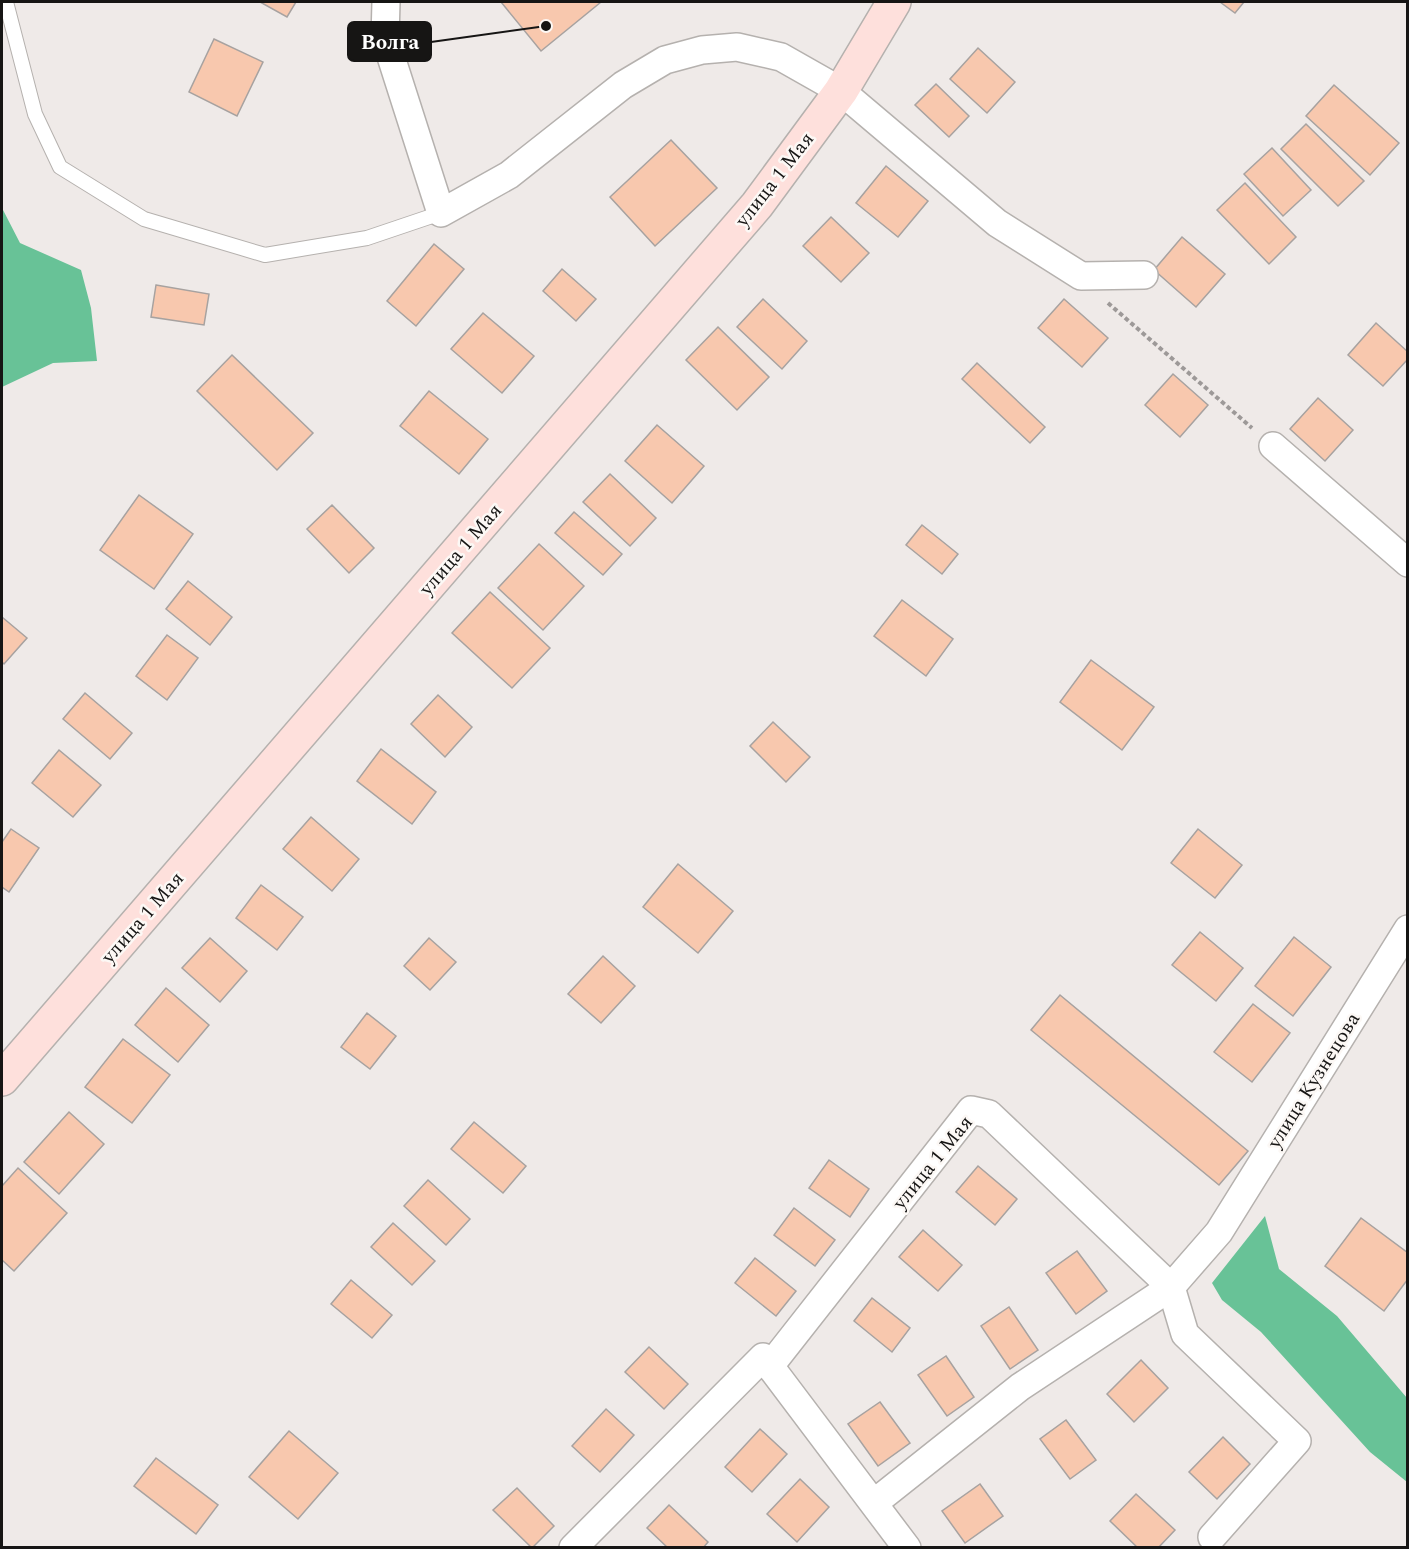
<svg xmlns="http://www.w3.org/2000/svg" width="1409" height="1549" viewBox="0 0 1409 1549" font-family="Spectral,serif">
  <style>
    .forest { fill: #68c297 }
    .building { fill: #f8c8ae; stroke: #a7a2a0; stroke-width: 1.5 }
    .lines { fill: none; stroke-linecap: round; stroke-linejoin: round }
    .lane-casing { stroke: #b5b1ae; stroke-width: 16 }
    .street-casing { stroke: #b5b1ae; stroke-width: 30 }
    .secondary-casing { stroke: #b5b1ae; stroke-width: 36 }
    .path { stroke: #9d9998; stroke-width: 4; stroke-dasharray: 4.5 3; stroke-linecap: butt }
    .lane { stroke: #fff; stroke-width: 14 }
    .street { stroke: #fff; stroke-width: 27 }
    .secondary { stroke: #fee0dc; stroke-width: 33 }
    .labels { text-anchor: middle; stroke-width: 5; stroke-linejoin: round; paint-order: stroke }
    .street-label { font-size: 20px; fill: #161514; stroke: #fcf8f5 }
    .leader { fill: none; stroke: #161514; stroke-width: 2 }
    .callout-dot { fill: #161514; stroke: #fcf8f5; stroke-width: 2 }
    .callout { fill: #161514; stroke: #161514; stroke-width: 2 }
    .callout-label { font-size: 21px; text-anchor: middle; font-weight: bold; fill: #fff }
  </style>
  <rect width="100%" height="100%" fill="#efeae8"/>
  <g class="forest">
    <path d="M 2,208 L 20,243 L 81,270 L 91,308 L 97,361 L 53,363 L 2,387 Z"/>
    <path d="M 1265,1216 L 1279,1269 L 1337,1316 L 1407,1398 L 1407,1482 L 1370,1452 L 1261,1332 L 1222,1300 L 1212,1283 Z"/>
  </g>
  <g class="building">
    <path d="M 260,2 L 296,2 L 287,17 Z"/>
    <path d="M 501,2 L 601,2 L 541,51 Z"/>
    <path d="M 1220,2 L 1244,2 L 1235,13 Z"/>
    <path d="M 214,39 L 263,62 L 237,116 L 189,92 Z"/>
    <path d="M 978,48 L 1015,82 L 987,113 L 950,79 Z"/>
    <path d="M 936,84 L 969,116 L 949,137 L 915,105 Z"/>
    <path d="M 1334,85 L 1399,143 L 1370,175 L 1306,116 Z"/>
    <path d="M 1306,124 L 1364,181 L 1338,206 L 1281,149 Z"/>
    <path d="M 671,140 L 717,188 L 655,246 L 610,197 Z"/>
    <path d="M 1272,148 L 1311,190 L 1283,216 L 1244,174 Z"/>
    <path d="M 886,166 L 928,201 L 898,237 L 856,203 Z"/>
    <path d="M 1245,183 L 1296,237 L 1269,264 L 1217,210 Z"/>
    <path d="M 831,217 L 869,253 L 841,282 L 803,246 Z"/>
    <path d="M 1182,237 L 1225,274 L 1196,307 L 1154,270 Z"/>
    <path d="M 434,244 L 464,269 L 416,326 L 387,301 Z"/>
    <path d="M 562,269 L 596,299 L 576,321 L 543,291 Z"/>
    <path d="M 156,285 L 209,294 L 204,325 L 151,317 Z"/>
    <path d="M 763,299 L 807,341 L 782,369 L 737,327 Z"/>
    <path d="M 1064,299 L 1108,338 L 1082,367 L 1038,328 Z"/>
    <path d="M 483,313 L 534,356 L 502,393 L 451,349 Z"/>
    <path d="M 1376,323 L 1408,352 L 1408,359 L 1383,386 L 1348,355 Z"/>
    <path d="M 718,327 L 769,377 L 737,410 L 686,360 Z"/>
    <path d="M 232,355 L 313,433 L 277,470 L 197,391 Z"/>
    <path d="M 977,363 L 1045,427 L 1030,443 L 962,379 Z"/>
    <path d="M 1173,374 L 1208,405 L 1180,437 L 1145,405 Z"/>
    <path d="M 429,391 L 488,439 L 459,474 L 400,426 Z"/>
    <path d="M 1318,398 L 1353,430 L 1325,461 L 1290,429 Z"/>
    <path d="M 657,425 L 704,466 L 672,503 L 625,461 Z"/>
    <path d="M 610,474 L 656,518 L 630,546 L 583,502 Z"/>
    <path d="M 139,495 L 193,534 L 154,589 L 100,550 Z"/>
    <path d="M 332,505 L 374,548 L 349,573 L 307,529 Z"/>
    <path d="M 574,512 L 622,554 L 603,575 L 555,533 Z"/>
    <path d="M 922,525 L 958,554 L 942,574 L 906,545 Z"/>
    <path d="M 539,544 L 584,586 L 543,630 L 498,588 Z"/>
    <path d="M 188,581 L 232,617 L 210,645 L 166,609 Z"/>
    <path d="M 490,592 L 550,648 L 512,688 L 452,633 Z"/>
    <path d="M 902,600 L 953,639 L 926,676 L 874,636 Z"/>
    <path d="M 2,617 L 27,638 L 4,664 L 2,662 Z"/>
    <path d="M 167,635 L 198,658 L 167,700 L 136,676 Z"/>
    <path d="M 1091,660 L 1154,707 L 1122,750 L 1060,702 Z"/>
    <path d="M 85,693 L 132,733 L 110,759 L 63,719 Z"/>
    <path d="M 438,695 L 472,727 L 445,757 L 411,724 Z"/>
    <path d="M 773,722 L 810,757 L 786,782 L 750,746 Z"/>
    <path d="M 381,749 L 436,792 L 412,824 L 357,781 Z"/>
    <path d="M 59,750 L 101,785 L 73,817 L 32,783 Z"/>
    <path d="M 311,817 L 359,859 L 332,891 L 283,849 Z"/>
    <path d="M 11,829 L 39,848 L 9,892 L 2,887 L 2,842 Z"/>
    <path d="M 1198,829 L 1242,865 L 1215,898 L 1171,863 Z"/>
    <path d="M 678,864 L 733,911 L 698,953 L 643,907 Z"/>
    <path d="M 261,885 L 303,917 L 277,950 L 236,918 Z"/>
    <path d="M 1200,932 L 1243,968 L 1216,1001 L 1172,965 Z"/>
    <path d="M 1294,937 L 1331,967 L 1293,1016 L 1255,986 Z"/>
    <path d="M 210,938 L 247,971 L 220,1002 L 182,968 Z"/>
    <path d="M 429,938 L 456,962 L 430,990 L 404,966 Z"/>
    <path d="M 603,956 L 635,986 L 601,1023 L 568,994 Z"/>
    <path d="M 166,988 L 209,1025 L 178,1062 L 135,1025 Z"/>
    <path d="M 1060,995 L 1248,1151 L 1219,1185 L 1031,1030 Z"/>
    <path d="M 1253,1004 L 1290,1033 L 1252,1082 L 1214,1052 Z"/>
    <path d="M 367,1013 L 396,1036 L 370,1069 L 341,1047 Z"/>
    <path d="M 123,1039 L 170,1075 L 132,1123 L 85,1087 Z"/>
    <path d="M 69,1112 L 104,1144 L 59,1194 L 24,1162 Z"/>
    <path d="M 474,1122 L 526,1166 L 503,1193 L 451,1149 Z"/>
    <path d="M 829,1160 L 869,1189 L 850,1217 L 809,1188 Z"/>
    <path d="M 978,1166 L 1017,1199 L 995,1225 L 956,1192 Z"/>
    <path d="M 18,1168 L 67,1213 L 14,1271 L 2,1260 L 2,1186 Z"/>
    <path d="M 428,1180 L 470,1219 L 446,1245 L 404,1206 Z"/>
    <path d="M 794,1208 L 835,1240 L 815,1266 L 774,1235 Z"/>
    <path d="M 1361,1218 L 1408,1253 L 1408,1279 L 1384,1311 L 1325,1266 Z"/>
    <path d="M 393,1223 L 435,1261 L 412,1285 L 371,1247 Z"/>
    <path d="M 923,1230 L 962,1265 L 938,1291 L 899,1257 Z"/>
    <path d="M 1077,1251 L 1107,1291 L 1076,1314 L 1046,1273 Z"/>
    <path d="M 755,1258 L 796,1291 L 776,1316 L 735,1283 Z"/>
    <path d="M 351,1280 L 392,1315 L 372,1338 L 331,1304 Z"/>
    <path d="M 872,1298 L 910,1328 L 892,1352 L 854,1321 Z"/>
    <path d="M 1009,1307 L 1038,1350 L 1010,1369 L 981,1326 Z"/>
    <path d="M 649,1347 L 688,1384 L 664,1409 L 625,1372 Z"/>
    <path d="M 946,1356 L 974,1397 L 947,1416 L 918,1375 Z"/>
    <path d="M 1141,1360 L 1168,1388 L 1134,1422 L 1107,1394 Z"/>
    <path d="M 880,1402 L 910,1443 L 878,1466 L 848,1424 Z"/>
    <path d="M 606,1409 L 634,1435 L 600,1472 L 572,1446 Z"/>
    <path d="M 1066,1420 L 1096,1460 L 1070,1479 L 1040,1439 Z"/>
    <path d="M 760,1429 L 787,1454 L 752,1492 L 725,1467 Z"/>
    <path d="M 289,1431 L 338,1473 L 298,1519 L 249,1477 Z"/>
    <path d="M 1223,1437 L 1250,1464 L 1217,1499 L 1189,1472 Z"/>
    <path d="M 156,1458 L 218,1505 L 196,1534 L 134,1486 Z"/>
    <path d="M 800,1479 L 829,1507 L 797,1542 L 767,1514 Z"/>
    <path d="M 980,1484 L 1003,1516 L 965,1543 L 942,1511 Z"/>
    <path d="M 517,1488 L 554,1526 L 532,1548 L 493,1510 Z"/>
    <path d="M 1136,1494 L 1175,1530 L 1158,1548 L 1138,1548 L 1110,1521 Z"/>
    <path d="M 669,1505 L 708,1542 L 703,1548 L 668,1548 L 647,1528 Z"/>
  </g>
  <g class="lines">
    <g class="lane-casing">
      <path id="lane" d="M 6,2 L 35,114 L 60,167 L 144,219 L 265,255 L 367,238 L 441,213"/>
    </g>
    <g class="street-casing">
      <g id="street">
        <path d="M 386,2 L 385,38 L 441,213 L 509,175 L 623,85 L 665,60 L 702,50 L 737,47 L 781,57 L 841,91 L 997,223 L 1081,276 L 1144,275"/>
        <path d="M 1273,446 L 1408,563"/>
        <path d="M 770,1366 L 971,1110 L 989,1114 L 1171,1287 L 1185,1334 L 1297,1441 L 1212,1537"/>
        <path d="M 874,1503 L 1020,1387 L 1171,1287 L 1219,1232 L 1408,929"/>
        <path d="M 573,1548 L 763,1357 L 907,1548"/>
      </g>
    </g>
    <g class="secondary-casing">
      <path id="secondary" d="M 2,1079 L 757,205 L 841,91 L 894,2"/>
    </g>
    <path class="path" d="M 1108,303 L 1252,428"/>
    <use href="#lane" class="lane"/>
    <use href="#street" class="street"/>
    <use href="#secondary" class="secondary"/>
  </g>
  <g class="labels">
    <g class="street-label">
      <text transform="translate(774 179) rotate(-52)" y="7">улица 1 Мая</text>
      <text transform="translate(460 549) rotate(-49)" y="7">улица 1 Мая</text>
      <text transform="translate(142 917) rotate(-49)" y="7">улица 1 Мая</text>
      <text transform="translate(1313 1080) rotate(-58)" y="7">улица Кузнецова</text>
      <text transform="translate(932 1162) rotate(-51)" y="7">улица 1 Мая</text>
    </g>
  </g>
  <path class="leader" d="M546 26L431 42"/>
  <circle class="callout-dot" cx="546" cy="26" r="6"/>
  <rect class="callout" x="348" y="22" width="83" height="39" rx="6"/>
  <g class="callout-label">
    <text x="390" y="49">Волга</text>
  </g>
  <rect width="1409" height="1549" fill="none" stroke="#161514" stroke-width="6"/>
</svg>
